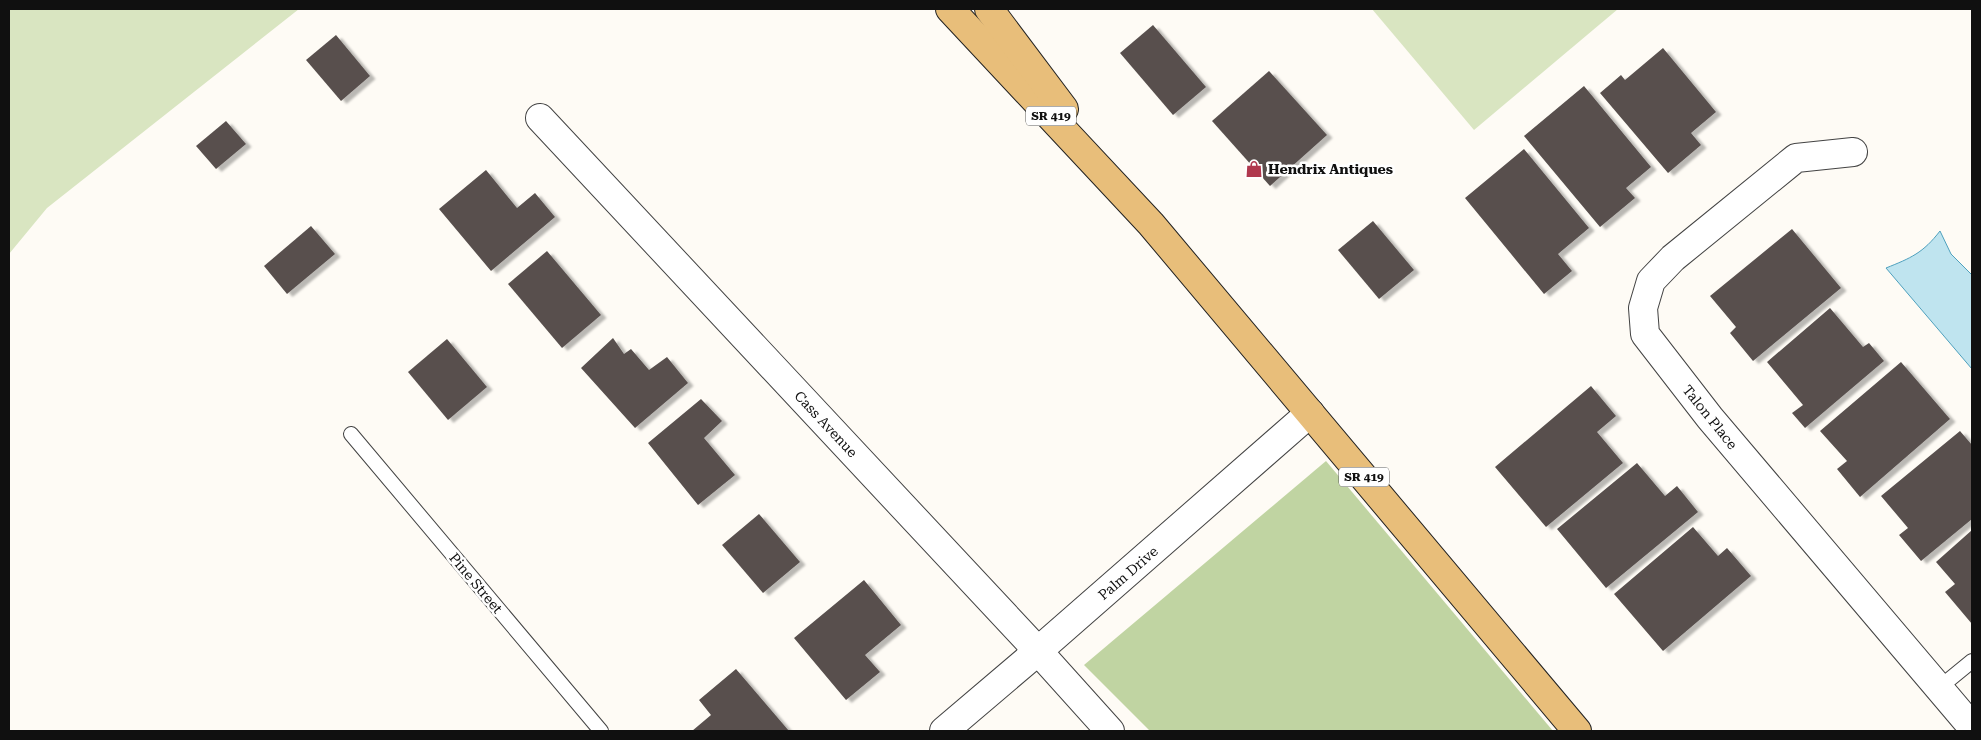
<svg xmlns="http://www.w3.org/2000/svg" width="1981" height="740" viewBox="0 0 1981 740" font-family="'Roboto Serif',serif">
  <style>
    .green { fill: #d9e5c1 }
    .forest { fill: #c0d4a2 }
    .water { fill: #bfe4ef; stroke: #4fa1be }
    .building { fill: #58504e; filter: url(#shadow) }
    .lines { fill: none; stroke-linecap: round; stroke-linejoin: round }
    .service-casing { stroke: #434343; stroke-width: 16 }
    .minor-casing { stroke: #434343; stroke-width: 30 }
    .primary-casing { stroke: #212121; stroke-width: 30 }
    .service { stroke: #fff; stroke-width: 14 }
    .minor { stroke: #fff; stroke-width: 28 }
    .primary { stroke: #e8be7a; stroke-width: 28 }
    .labels { text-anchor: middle; stroke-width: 5; stroke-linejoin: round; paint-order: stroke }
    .shield { fill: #fff; stroke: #585858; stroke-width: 1 }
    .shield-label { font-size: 12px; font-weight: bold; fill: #101010 }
    .poi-label { font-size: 14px; font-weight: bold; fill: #101010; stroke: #fff; text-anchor: start }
    .street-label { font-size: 14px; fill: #101010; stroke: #fff }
  </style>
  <defs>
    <filter id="shadow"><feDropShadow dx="5.5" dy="3" stdDeviation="1" flood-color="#0004"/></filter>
  </defs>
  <rect width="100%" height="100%" fill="#fefbf5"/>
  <g class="green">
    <path d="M 9,9 L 299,9 L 47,208 L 9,254 Z"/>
    <path d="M 1372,9 L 1618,9 L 1474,130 Z"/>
  </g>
  <path class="forest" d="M 1326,461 L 1553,731 L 1150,731 L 1084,665 Z"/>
  <path class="water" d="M 1940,231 L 1951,254 L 1972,275 L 1972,369 L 1886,268 C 1911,258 1923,253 1940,231 Z"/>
  <g class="building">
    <path d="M 1153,25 L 1206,87 L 1173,115 L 1120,53 Z"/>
    <path d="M 336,35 L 370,76 L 341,101 L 306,60 Z"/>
    <path d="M 1663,48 L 1716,112 L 1691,133 L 1701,145 L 1668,173 L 1600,93 L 1621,75 L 1625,80 Z"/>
    <path d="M 1269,71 L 1327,135 L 1270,186 L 1212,121 Z"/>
    <path d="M 1584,86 L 1651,167 L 1626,188 L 1635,198 L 1600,227 L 1524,136 Z"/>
    <path d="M 226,121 L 246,144 L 216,169 L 196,146 Z"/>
    <path d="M 1524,149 L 1589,228 L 1558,254 L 1572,271 L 1544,294 L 1465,198 Z"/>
    <path d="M 486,170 L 517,208 L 535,193 L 555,217 L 491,271 L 439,209 Z"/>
    <path d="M 1373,221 L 1414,270 L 1379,299 L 1338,250 Z"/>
    <path d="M 311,226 L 335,254 L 287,294 L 264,266 Z"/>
    <path d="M 1792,229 L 1841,288 L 1753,361 L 1730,333 L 1736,327 L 1710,296 Z"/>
    <path d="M 547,251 L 601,315 L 562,348 L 508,284 Z"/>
    <path d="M 1830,308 L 1863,347 L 1869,343 L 1884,361 L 1805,428 L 1792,413 L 1803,405 L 1767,362 Z"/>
    <path d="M 613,338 L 624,354 L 631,349 L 649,370 L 667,357 L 688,383 L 635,428 L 581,368 Z"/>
    <path d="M 447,339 L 487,387 L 448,420 L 408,372 Z"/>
    <path d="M 1901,362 L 1950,419 L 1860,497 L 1837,469 L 1847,461 L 1820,431 Z"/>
    <path d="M 1591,386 L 1616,416 L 1597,432 L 1623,463 L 1546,527 L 1495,467 Z"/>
    <path d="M 701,399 L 722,421 L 704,438 L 735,475 L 698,505 L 648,443 Z"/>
    <path d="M 1960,431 L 1972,445 L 1972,519 L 1921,561 L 1899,535 L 1908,528 L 1881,496 Z"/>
    <path d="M 1637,463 L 1665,496 L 1677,486 L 1698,512 L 1606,588 L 1557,529 Z"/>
    <path d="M 759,514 L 800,562 L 763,593 L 722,545 Z"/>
    <path d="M 1693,527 L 1718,556 L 1727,548 L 1751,576 L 1663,651 L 1614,594 Z"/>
    <path d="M 1972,530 L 1972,624 L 1945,592 L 1955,584 L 1936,562 Z"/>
    <path d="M 864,580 L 901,625 L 865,655 L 880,672 L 846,700 L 794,638 Z"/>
    <path d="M 736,669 L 789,731 L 692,731 L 711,715 L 699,700 Z"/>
  </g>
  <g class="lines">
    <g class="service-casing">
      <g id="service">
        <path d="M 351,434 L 601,731"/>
        <path d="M 1939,688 L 1972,661"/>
      </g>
    </g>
    <g class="minor-casing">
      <g id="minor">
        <path d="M 540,118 L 1038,651 L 1110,731"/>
        <path d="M 1853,152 L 1796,158 L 1673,258 L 1651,281 L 1643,308 L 1645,334 L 1710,418 L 1972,727"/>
        <path d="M 944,731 L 1038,651 L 1310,413"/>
      </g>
    </g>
    <g class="primary-casing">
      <g id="primary">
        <path d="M 950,9 L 1151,224 L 1577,731"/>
        <path d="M 989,9 L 1064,109"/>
      </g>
    </g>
    <use href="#service" class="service"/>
    <use href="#minor" class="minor"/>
    <use href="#primary" class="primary"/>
  </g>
  <defs>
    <g id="shop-bare" transform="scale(1.35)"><path d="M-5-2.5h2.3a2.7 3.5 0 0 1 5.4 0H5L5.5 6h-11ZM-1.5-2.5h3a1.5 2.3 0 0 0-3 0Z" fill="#b0384e" stroke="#fff" stroke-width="2.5" paint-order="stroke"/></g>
  </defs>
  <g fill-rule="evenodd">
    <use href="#shop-bare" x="1254" y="169"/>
  </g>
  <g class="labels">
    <g class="shield">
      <rect x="1026" y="106.5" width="50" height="19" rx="4"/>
      <rect x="1339" y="467.5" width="50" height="19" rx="4"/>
    </g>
    <g class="shield-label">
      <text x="1051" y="120">SR 419</text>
      <text x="1364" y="481">SR 419</text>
    </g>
    <g class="poi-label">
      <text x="1268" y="174">Hendrix Antiques</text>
    </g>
    <g class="street-label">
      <text transform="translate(1710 417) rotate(51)" y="5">Talon Place</text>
      <text transform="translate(826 424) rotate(47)" y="5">Cass Avenue</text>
      <text transform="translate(1128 573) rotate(-41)" y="5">Palm Drive</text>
      <text transform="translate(476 583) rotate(50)" y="5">Pine Street</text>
    </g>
  </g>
  <rect width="1981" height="740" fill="none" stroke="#101010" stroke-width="20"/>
</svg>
